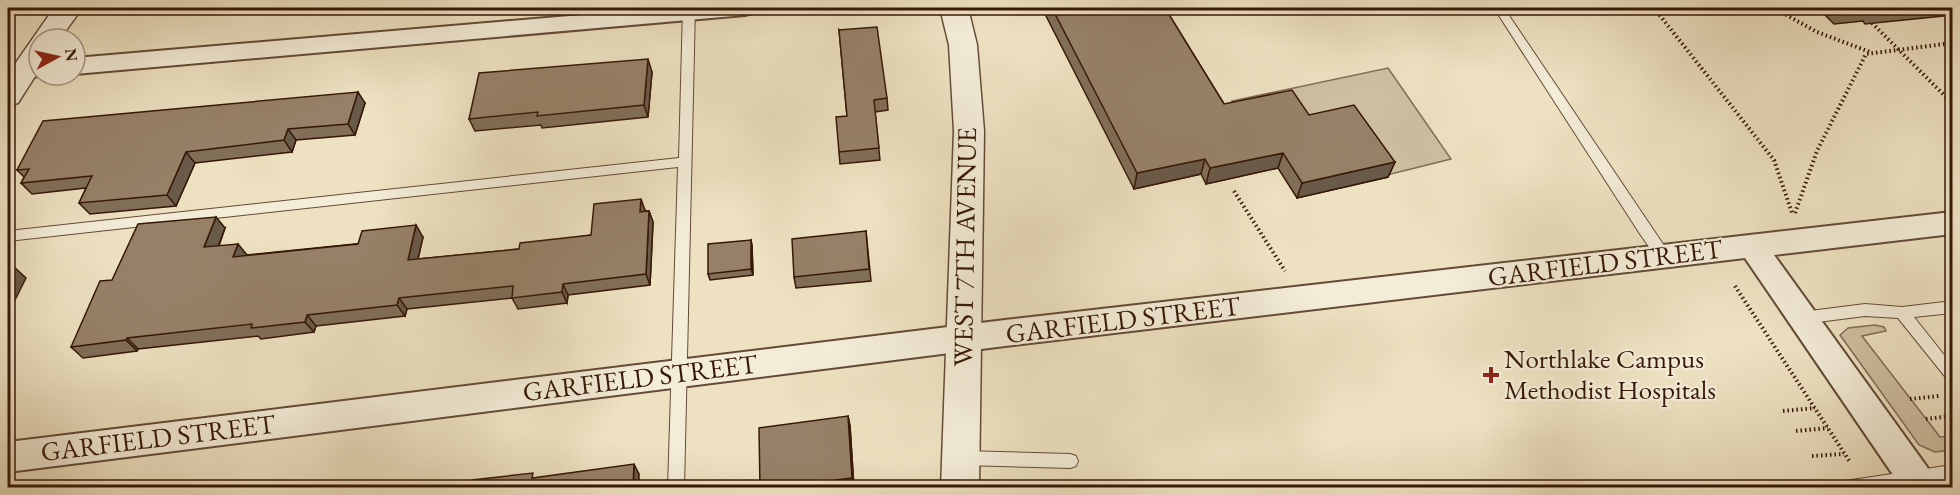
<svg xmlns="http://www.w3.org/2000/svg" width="1960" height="495" viewBox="0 0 1960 495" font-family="'EB Garamond',serif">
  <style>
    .green { fill: #cebfa1; stroke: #826c54; stroke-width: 1.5 }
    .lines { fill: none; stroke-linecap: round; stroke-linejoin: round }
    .service-casing { stroke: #644a36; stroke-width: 2 }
    .minor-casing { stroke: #644a36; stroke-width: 4 }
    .tertiary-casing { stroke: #644a36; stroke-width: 3 }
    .path { stroke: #371807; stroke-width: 4; stroke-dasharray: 1.5 3; stroke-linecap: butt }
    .service { fill: #f3ecd7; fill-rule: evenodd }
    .minor { fill: #f3ecd7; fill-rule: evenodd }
    .tertiary { fill: #f3ecd7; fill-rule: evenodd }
    .wall { fill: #816f59; stroke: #371807; stroke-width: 1.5 }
    .shaded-wall { fill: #695a49; stroke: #371807; stroke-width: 1.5 }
    .building { fill: #968168; stroke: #371807; stroke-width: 1.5 }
    .poi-dot { fill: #8f2418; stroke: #f3ecd7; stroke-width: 2 }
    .labels { text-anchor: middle; stroke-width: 4.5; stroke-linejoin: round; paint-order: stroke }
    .street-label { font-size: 27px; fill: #371807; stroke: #f3ecd7 }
    .poi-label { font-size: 27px; fill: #371807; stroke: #f3ecd7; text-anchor: start }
  </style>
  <rect width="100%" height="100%" fill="#ede1c1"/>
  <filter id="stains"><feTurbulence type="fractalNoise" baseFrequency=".00333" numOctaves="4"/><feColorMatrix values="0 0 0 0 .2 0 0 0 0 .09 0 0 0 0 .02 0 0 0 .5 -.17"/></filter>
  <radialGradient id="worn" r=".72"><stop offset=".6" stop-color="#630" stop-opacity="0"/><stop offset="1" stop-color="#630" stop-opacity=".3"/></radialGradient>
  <g class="green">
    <path d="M 1388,68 L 1451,159 L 1387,175 L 1241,115 L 1232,101 Z"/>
    <path d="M 1875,325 L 1884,327 L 1886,331 L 1862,336 L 1940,437 L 1952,436 L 1952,450 L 1935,452 L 1919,445 L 1840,335 L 1848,328 Z"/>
  </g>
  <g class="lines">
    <g class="service-casing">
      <g id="service">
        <path d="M 683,8 L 695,8 L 684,488 L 668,488 L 678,167 L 8,241 L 8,231 L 679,158 Z"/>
        <path d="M 1494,8 L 1504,8 L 1669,253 L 1671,257 L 1669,261 L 1659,261 L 1640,234 Z"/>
        <path d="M 1952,301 L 1952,313 L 1914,317 L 1952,365 L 1952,381 L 1947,379 L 1898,318 L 1865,316 L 1802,324 L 1797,322 L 1795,318 L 1797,314 L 1802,312 L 1865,304 L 1902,307 Z"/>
        <path d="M 963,451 L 1070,454 L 1076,456 L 1078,461 L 1076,466 L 1070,468 L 963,465 L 957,463 L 955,458 L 957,453 Z"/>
        <path d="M 1952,465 L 1952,479 L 1897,488 L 1837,488 L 1839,483 L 1845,481 Z"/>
      </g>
    </g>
    <g class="minor-casing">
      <g id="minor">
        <path d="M 663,8 L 757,8 L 753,13 L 745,15 L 75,74 L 75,58 Z"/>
        <path d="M 39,61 L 39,75 L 47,75 L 8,80 L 8,64 Z"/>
        <path d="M 1952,212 L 1952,234 L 1774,255 L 1927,467 L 1932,478 L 1927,488 L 1902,488 L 1745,258 L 1005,346 L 8,472 L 8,442 L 1005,320 Z"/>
      </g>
    </g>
    <g class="tertiary-casing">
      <g id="tertiary">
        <path d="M 54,8 L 82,8 L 60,39 L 39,39 L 39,70 L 18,103 L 8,106 L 8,74 Z"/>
        <path d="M 940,8 L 968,8 L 977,45 L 984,131 L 979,488 L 941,488 L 954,131 L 949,45 Z"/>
      </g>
    </g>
    <g class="path">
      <path d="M 1654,8 L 1774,160 L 1792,213"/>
      <path d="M 1774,8 L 1817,32 L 1870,52"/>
      <path d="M 1872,23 L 1952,103"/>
      <path d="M 1234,191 L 1285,271"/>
      <path d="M 1795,213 L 1817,151 L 1866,54 L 1952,43"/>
      <path d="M 1735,286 L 1850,462"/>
      <path d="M 1910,399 L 1939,396"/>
      <path d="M 1783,411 L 1815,408"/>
      <path d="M 1926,419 L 1952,416"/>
      <path d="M 1796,431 L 1828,428"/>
      <path d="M 1812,456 L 1844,454"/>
    </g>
    <use href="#service" class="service"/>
    <use href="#minor" class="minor"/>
    <use href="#tertiary" class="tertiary"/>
  </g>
  <g class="wall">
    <path d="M 1042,8 L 1165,8 L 1224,104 L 1309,115 L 1395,162 L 1388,177 L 1297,198 L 1278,168 L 1206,184 L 1201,174 L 1134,189 Z"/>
    <path d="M 1818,8 L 1953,8 L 1953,15 L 1865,24 L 1863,21 L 1834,24 Z"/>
    <path d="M 839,30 L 887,98 L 888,110 L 875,112 L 880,160 L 840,164 L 839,152 L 847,116 Z"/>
    <path d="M 652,72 L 648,117 L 542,128 L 541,125 L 475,131 L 469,119 Z"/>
    <path d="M 365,103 L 355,135 L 296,140 L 292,152 L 195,163 L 176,206 L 90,214 L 79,203 L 86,188 L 32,194 L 21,183 L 24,177 L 17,170 Z"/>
    <path d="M 645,210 L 645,211 L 649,211 L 653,222 L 650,285 L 568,295 L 567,303 L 518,309 L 512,298 L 407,309 L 405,316 L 316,326 L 314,332 L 261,339 L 258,336 L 138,349 L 137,351 L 83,358 L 71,347 L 225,228 L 219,246 L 247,255 L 423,237 L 418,259 L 519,249 L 591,235 Z"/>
    <path d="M 866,231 L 871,281 L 796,288 L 794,277 Z"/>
    <path d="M 751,240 L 752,246 L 753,275 L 710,280 L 708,274 Z"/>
    <path d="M 848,416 L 850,426 L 854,488 L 760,488 Z"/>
  </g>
  <g class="shaded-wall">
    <path d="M 648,59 L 652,72 L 648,117 L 644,105 Z"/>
    <path d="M 358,92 L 365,103 L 355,135 L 348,124 Z"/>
    <path d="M 288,129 L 296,140 L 292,152 L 284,140 Z"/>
    <path d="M 186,152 L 195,163 L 176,206 L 167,195 Z"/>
    <path d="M 1283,153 L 1278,168 L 1206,184 L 1210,168 Z"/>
    <path d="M 1205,159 L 1201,174 L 1134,189 L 1137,173 Z"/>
    <path d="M 1395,162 L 1388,177 L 1297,198 L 1302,183 Z"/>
    <path d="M 641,199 L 645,210 L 644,223 L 640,212 Z"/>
    <path d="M 649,211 L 653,222 L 650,285 L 646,274 Z"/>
    <path d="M 216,217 L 225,228 L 214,258 L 204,247 Z"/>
    <path d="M 416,225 L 423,237 L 415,272 L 408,260 Z"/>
    <path d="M 751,240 L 752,246 L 753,275 L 751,269 Z"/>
    <path d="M 238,244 L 247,255 L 243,268 L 233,257 Z"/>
    <path d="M 13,266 L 26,278 L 8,314 L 8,278 Z"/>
    <path d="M 563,284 L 568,295 L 567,303 L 562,292 Z"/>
    <path d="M 399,298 L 407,309 L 405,316 L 397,305 Z"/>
    <path d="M 307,315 L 316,326 L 314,332 L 305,322 Z"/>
    <path d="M 127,338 L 138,349 L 137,351 L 126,340 Z"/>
    <path d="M 848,416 L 850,426 L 854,488 L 852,478 Z"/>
    <path d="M 634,464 L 639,474 L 639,488 L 633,488 Z"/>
  </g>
  <g class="building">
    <path d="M 1052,8 L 1165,8 L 1224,104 L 1292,90 L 1309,115 L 1354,105 L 1395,162 L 1302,183 L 1283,153 L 1210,168 L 1205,159 L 1137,173 Z"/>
    <path d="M 877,27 L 887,98 L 874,100 L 879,148 L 839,152 L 836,117 L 847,116 L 839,30 Z"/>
    <path d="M 648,59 L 644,105 L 537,116 L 538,112 L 469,119 L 479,73 Z"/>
    <path d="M 358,92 L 348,124 L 288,129 L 284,140 L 186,152 L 167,195 L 79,203 L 92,176 L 21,183 L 29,169 L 17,170 L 43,121 Z"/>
    <path d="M 641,199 L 640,212 L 649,211 L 646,274 L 563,284 L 562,292 L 512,298 L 513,286 L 399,298 L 397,305 L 307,315 L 305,322 L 251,328 L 252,324 L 127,338 L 126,340 L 71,347 L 100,281 L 112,280 L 138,224 L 216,217 L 204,247 L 238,244 L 233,257 L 358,244 L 362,231 L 416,225 L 408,260 L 519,249 L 520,243 L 591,235 L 594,204 Z"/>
    <path d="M 866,231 L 869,269 L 794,277 L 792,239 Z"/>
    <path d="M 751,240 L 751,269 L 708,274 L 708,244 Z"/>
    <path d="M 13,266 L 8,278 L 8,267 Z"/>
    <path d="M 848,416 L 852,478 L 836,480 L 836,488 L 760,488 L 759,428 Z"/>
    <path d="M 634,464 L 633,488 L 470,488 L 472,480 L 533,473 L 532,478 Z"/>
  </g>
  <path class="poi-dot" d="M1488 366h6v6h6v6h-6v6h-6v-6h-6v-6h6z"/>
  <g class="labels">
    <g class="street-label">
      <text transform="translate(965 247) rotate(-89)" y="9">WEST 7TH AVENUE</text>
      <text transform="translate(1605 263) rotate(-7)" y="9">GARFIELD STREET</text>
      <text transform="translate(1123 320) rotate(-7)" y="9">GARFIELD STREET</text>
      <text transform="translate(640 378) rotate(-7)" y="9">GARFIELD STREET</text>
      <text transform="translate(158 438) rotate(-7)" y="9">GARFIELD STREET</text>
    </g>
    <g class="poi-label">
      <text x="1504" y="368">Northlake Campus<tspan x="1504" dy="31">Methodist Hospitals</tspan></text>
    </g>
  </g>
  <rect width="1960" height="495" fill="none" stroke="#ede1c1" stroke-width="30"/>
  <rect x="9" y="9" width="1942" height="477" fill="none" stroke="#371807" stroke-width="3"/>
  <rect x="15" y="15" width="1930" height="465" fill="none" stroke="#371807" stroke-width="1.5"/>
  <g transform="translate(57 57) rotate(82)"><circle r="28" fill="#f3ecd7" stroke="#a89784" stroke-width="1.5"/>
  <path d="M0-4.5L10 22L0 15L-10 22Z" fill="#8f2418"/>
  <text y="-9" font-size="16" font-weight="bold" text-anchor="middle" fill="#371807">N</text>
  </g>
  <rect width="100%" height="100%" filter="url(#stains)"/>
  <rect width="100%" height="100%" fill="url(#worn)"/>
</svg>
